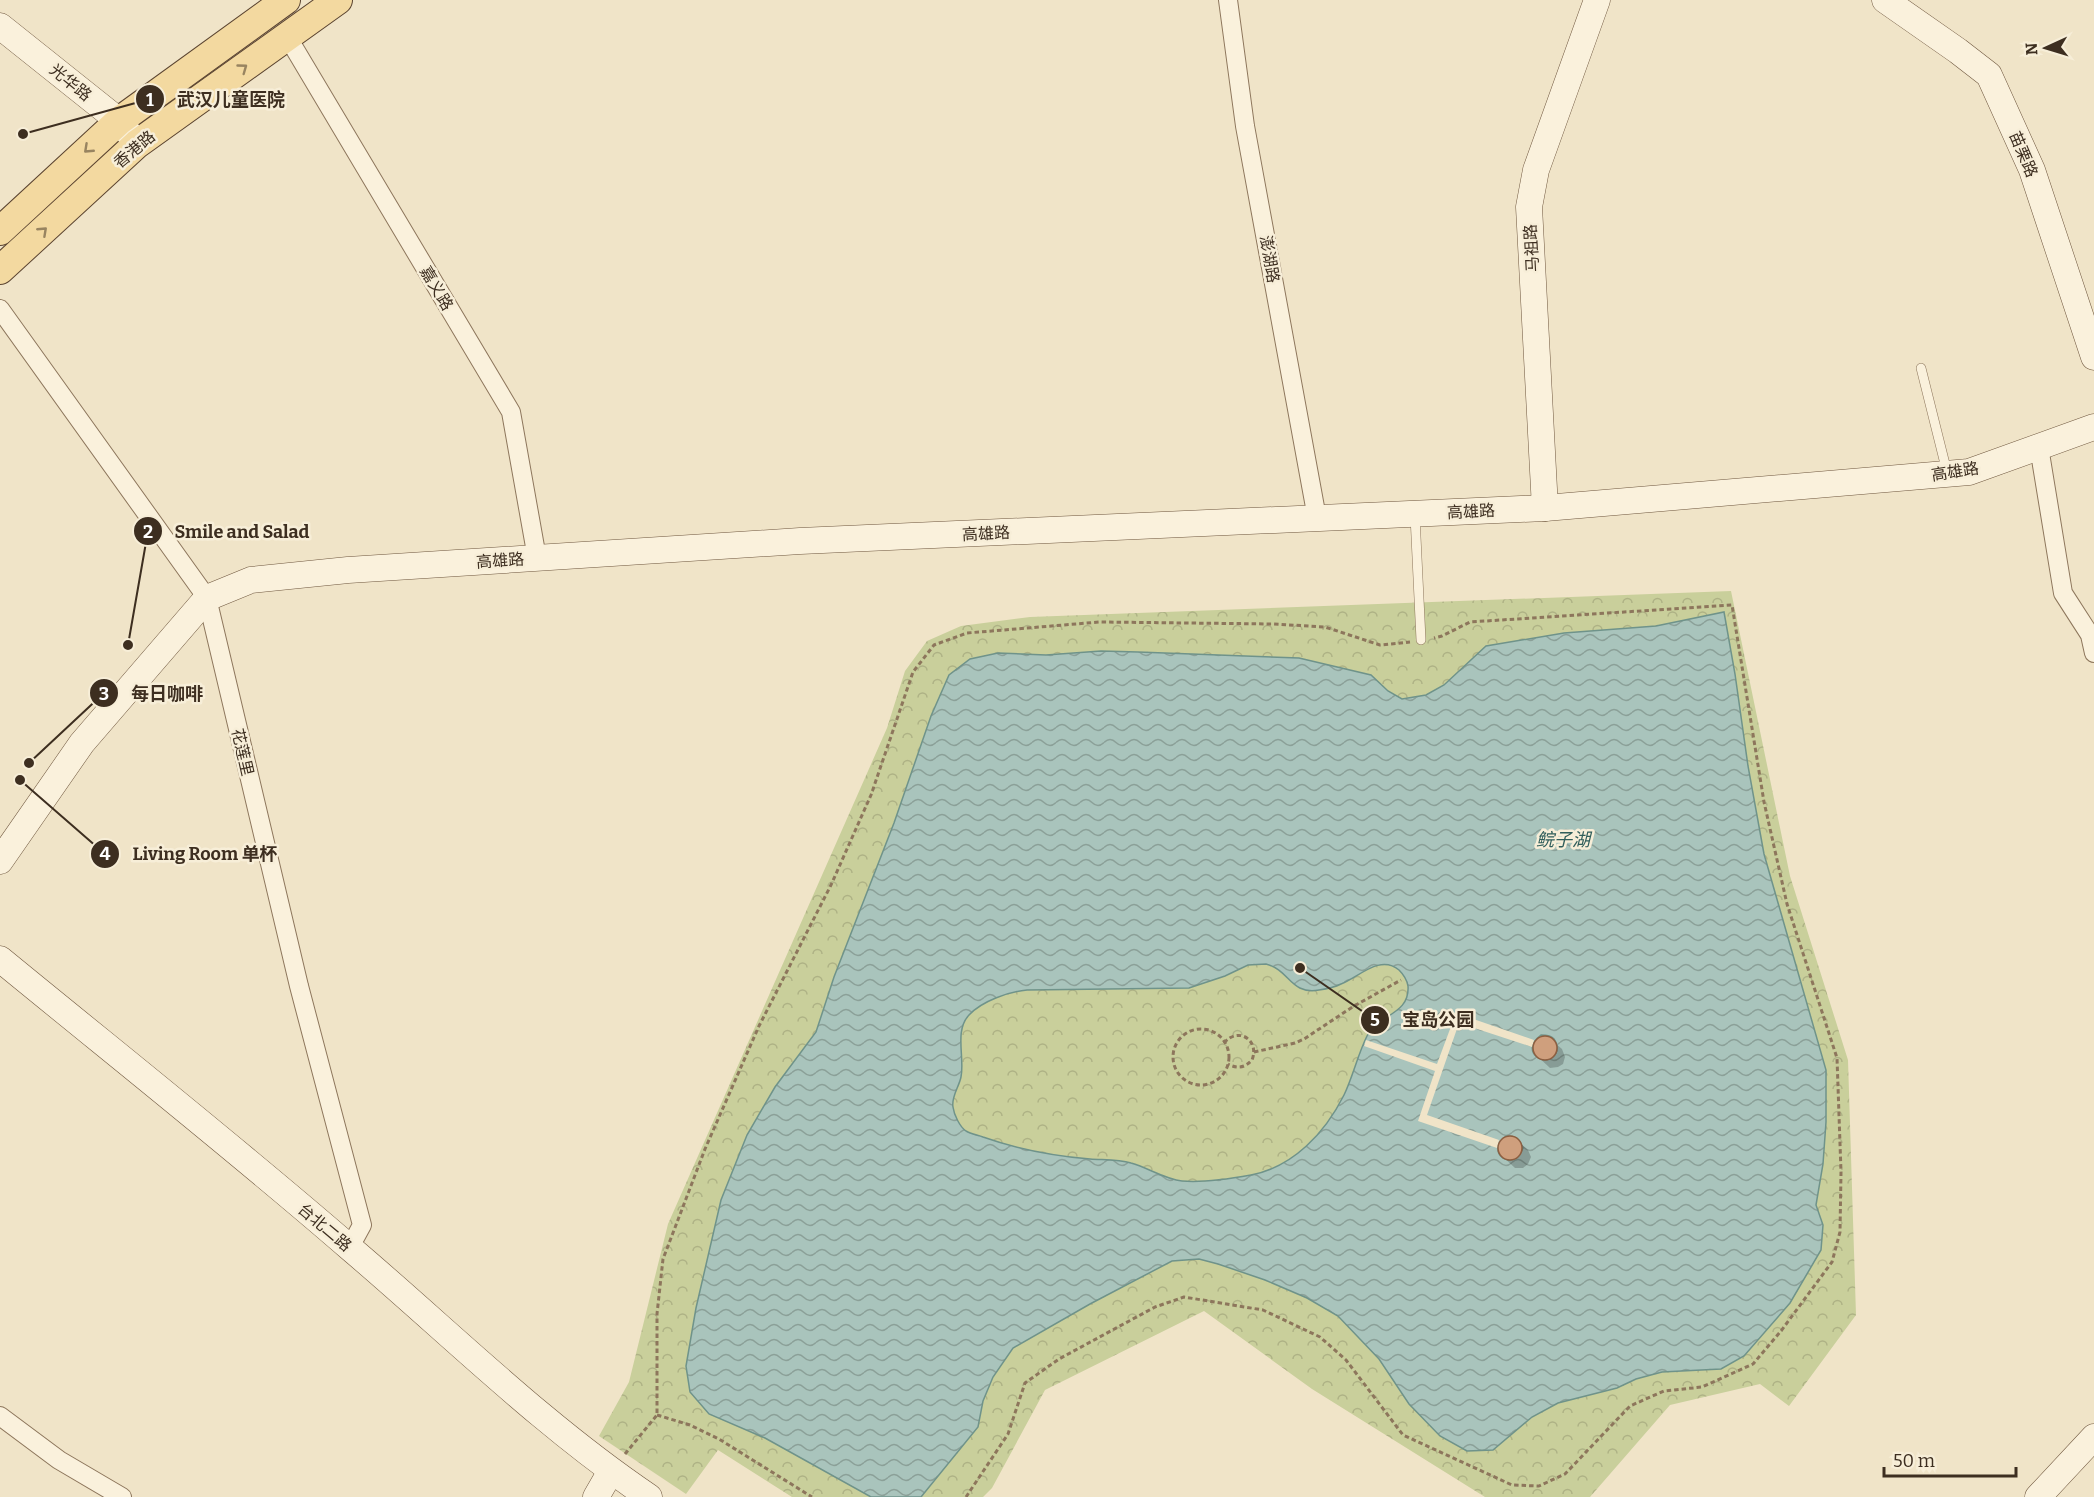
<svg xmlns="http://www.w3.org/2000/svg" width="2094" height="1497" viewBox="0 0 2094 1497" font-family="Bitter,'Noto Sans SC',serif">
  <style>
    .forest { fill: url(#forest-crowns) }
    .water { fill: url(#water-waves); stroke: #6f938a; stroke-width: 1.5; fill-rule: evenodd }
    .pier { fill: #f0e4c8 }
    .shadow { fill: #0003 }
    .building { fill: #cf9f7d; stroke: #8d5f41; stroke-width: 1.5 }
    .lines { fill: none; stroke-linecap: round; stroke-linejoin: round }
    .lane-casing { stroke: #8d765c; stroke-width: 10 }
    .street-casing { stroke: #8d765c; stroke-width: 20 }
    .secondary-casing { stroke: #6f573f; stroke-width: 27 }
    .primary-casing { stroke: #5b4430; stroke-width: 30 }
    .path { stroke: #8d765c; stroke-width: 3; stroke-dasharray: 4.5 3; stroke-linecap: butt }
    .lane { stroke: #faf1dc; stroke-width: 9 }
    .street { stroke: #faf1dc; stroke-width: 18 }
    .secondary { stroke: #faf1dc; stroke-width: 26 }
    .primary { stroke: #f3d9a0; stroke-width: 28 }
    .oneway { stroke: #988460 }
    .labels { text-anchor: middle; stroke-width: 5; stroke-linejoin: round; paint-order: stroke }
    .street-label { font-size: 16px; fill: #3d2e20; stroke: #f7eed8 }
    .water-label { font-size: 18px; font-style: italic; fill: #2f5d5a; stroke: #f7eed8 }
    .leader { fill: none; stroke: #3d2e20; stroke-width: 2 }
    .callout-dot { fill: #3d2e20; stroke: #f7eed8; stroke-width: 2 }
    .mark-label { font-size: 18px; text-anchor: middle; font-weight: bold; fill: #fff }
    .callout-label { font-size: 18px; text-anchor: middle; font-weight: bold; fill: #3d2e20; stroke: #f7eed8; stroke-width: 5; stroke-linejoin: round; paint-order: stroke }
  </style>
  <defs>
    <pattern id="forest-crowns" width="20" height="18" patternUnits="userSpaceOnUse" patternTransform="scale(1.5)"><rect width="20" height="18" fill="#c9cf9b"/><path d="M2 6a3 3 0 1 1 6 0M12 15a3 3 0 1 1 6 0" fill="none" stroke="#aeb285"/></pattern>
    <pattern id="water-waves" width="16" height="10" patternUnits="userSpaceOnUse" patternTransform="scale(1.5)"><rect width="16" height="10" fill="#a9c4bc"/><path d="M0 5q4-4 8 0t8 0" fill="none" stroke="#8ba098"/></pattern>
  </defs>
  <rect width="100%" height="100%" fill="#f0e4c8"/>
  <path class="forest" d="M 1731,591 L 1790,876 L 1848,1060 L 1856,1315 L 1789,1406 L 1760,1384 L 1670,1405 L 1590,1497 L 1485,1497 L 1312,1389 L 1204,1311 L 1045,1390 L 992,1488 L 983,1497 L 792,1497 L 718,1450 L 686,1494 L 599,1436 L 629,1382 L 668,1224 L 887,728 L 905,671 L 927,641 L 961,626 L 1030,617 Z"/>
  <path class="water" d="M 1724,612 L 1735,674 L 1748,766 L 1764,854 L 1826,1070 L 1826,1122 L 1823,1164 L 1816,1205 L 1823,1225 L 1821,1250 L 1790,1303 L 1744,1356 L 1721,1369 L 1662,1372 L 1636,1379 L 1617,1388 L 1558,1403 L 1532,1417 L 1493,1450 L 1467,1451 L 1440,1436 L 1409,1404 L 1379,1359 L 1338,1316 L 1307,1298 L 1265,1280 L 1218,1264 L 1199,1259 L 1172,1261 L 1090,1304 L 1013,1348 L 993,1377 L 983,1401 L 978,1427 L 921,1497 L 871,1497 L 765,1438 L 709,1414 L 690,1392 L 686,1366 L 696,1308 L 721,1200 L 747,1135 L 775,1087 L 816,1032 L 834,977 L 894,823 L 931,716 L 949,675 L 970,659 L 998,653 L 1046,655 L 1101,651 L 1138,652 L 1299,658 L 1371,675 L 1388,691 L 1402,699 L 1426,695 L 1444,685 L 1486,646 L 1564,633 L 1656,626 ZM 1266,964 C 1290,970 1290,995 1319,990 C 1326,989 1335,987 1341,984 C 1359,977 1380,954 1399,970 C 1403,974 1407,980 1408,986 C 1410,1015 1378,1014 1367,1036 C 1358,1054 1353,1076 1344,1095 C 1325,1133 1293,1167 1251,1175 C 1229,1179 1204,1183 1182,1181 C 1164,1179 1149,1168 1131,1163 C 1118,1159 1104,1160 1090,1159 C 1055,1156 1017,1149 983,1137 C 978,1135 971,1134 966,1131 C 960,1127 954,1115 953,1107 C 951,1097 959,1087 961,1077 C 965,1058 954,1031 969,1015 C 982,1001 1008,992 1027,990 L 1189,988 L 1225,976 L 1248,965 ZM 1541,1035 C 1545,1035 1551,1035 1554,1039 C 1557,1043 1558,1049 1556,1053 C 1547,1070 1518,1052 1541,1035 ZM 1506,1136 C 1516,1136 1519,1138 1523,1148 C 1513,1174 1484,1152 1506,1136 Z"/>
  <path class="pier" d="M 1456,1013 L 1534,1040 L 1532,1047 L 1459,1023 L 1427,1115 L 1499,1140 L 1497,1148 L 1418,1121 L 1435,1071 L 1364,1046 L 1366,1040 L 1437,1064 Z"/>
  <g class="shadow">
    <path d="M 1541,1037 L 1548,1037 L 1562,1049 L 1565,1057 L 1563,1064 L 1558,1067 L 1550,1068 L 1535,1054 L 1533,1047 L 1535,1041 Z"/>
    <path d="M 1506,1137 L 1513,1137 L 1528,1150 L 1531,1157 L 1528,1164 L 1523,1168 L 1515,1168 L 1500,1154 L 1499,1148 L 1501,1141 Z"/>
  </g>
  <g class="building">
    <circle cx="1545" cy="1048" r="12"/>
    <circle cx="1510" cy="1148" r="12"/>
  </g>
  <g class="lines">
    <g class="lane-casing">
      <g id="lane">
        <path d="M 1921,368 L 1947,472"/>
        <path d="M 1415,516 L 1421,640"/>
      </g>
    </g>
    <g class="street-casing">
      <g id="street">
        <path d="M 1228,0 L 1245,126 L 1317,518"/>
        <path d="M 287,36 L 511,412 L 537,558"/>
        <path d="M 0,309 L 207,598 L 299,986 L 362,1225 L 350,1247"/>
        <path d="M 2039,447 L 2063,593 L 2090,635 L 2094,653"/>
        <path d="M 0,1416 L 59,1460 L 122,1497"/>
      </g>
    </g>
    <g class="secondary-casing">
      <g id="secondary">
        <path d="M 1885,0 L 1958,51 L 1989,75 L 2032,170 L 2094,357"/>
        <path d="M 0,26 L 119,121 L 131,136"/>
        <path d="M 1545,508 L 1529,207 L 1536,170 L 1597,0"/>
        <path d="M 0,861 L 82,743 L 207,598 L 251,580 L 348,570 L 800,541 L 1545,508 L 1969,472 L 2094,427"/>
        <path d="M 0,959 C 117,1055 236,1149 350,1248 C 449,1332 541,1424 649,1497"/>
        <path d="M 596,1497 L 611,1471"/>
        <path d="M 2038,1497 L 2094,1437"/>
      </g>
    </g>
    <g class="primary-casing">
      <g id="primary">
        <path d="M 0,231 L 119,121 L 286,0"/>
        <path d="M 0,270 L 137,144 L 338,0"/>
      </g>
    </g>
    <g class="path">
      <circle cx="1201" cy="1057" r="28"/>
      <path d="M 1224,1043 C 1238,1026 1260,1040 1252,1060 C 1245,1068 1237,1069 1228,1064"/>
      <path d="M 1254,1052 L 1295,1043 L 1304,1039 L 1354,1006 L 1401,980"/>
      <path d="M 657,1415 L 690,1425 L 719,1439 L 812,1497"/>
      <path d="M 625,1454 L 657,1415 L 657,1314 L 663,1259 L 705,1149 L 759,1026 L 831,885 L 871,795 L 913,672 L 934,645 L 967,633 L 1100,622 L 1274,624 L 1325,627 L 1380,645 L 1410,642"/>
      <path d="M 966,1497 L 1008,1434 L 1025,1383 L 1059,1359 L 1155,1307 L 1184,1297 L 1263,1310 L 1320,1337 L 1346,1360 L 1403,1435 L 1512,1485 L 1539,1486 L 1565,1474 L 1630,1406 L 1664,1391 L 1702,1387 L 1753,1364 L 1781,1331 L 1832,1262 L 1840,1232 L 1841,1172 L 1837,1058 L 1787,904 L 1764,802 L 1732,605 L 1470,622 L 1442,636 L 1434,638"/>
    </g>
    <use href="#lane" class="lane"/>
    <use href="#street" class="street"/>
    <use href="#secondary" class="secondary"/>
    <use href="#primary" class="primary"/>
  </g>
  <defs><path id="oneway-chevron" d="M-2-3.5L2.5 0L-2 3.5" fill="none" stroke-width="1.6" stroke-linecap="round" stroke-linejoin="round" transform="scale(1.5)"/></defs>
  <g class="oneway">
    <use href="#oneway-chevron" transform="translate(243 68) rotate(-36)"/>
    <use href="#oneway-chevron" transform="translate(88 149) rotate(137)"/>
    <use href="#oneway-chevron" transform="translate(43 231) rotate(-43)"/>
  </g>
  <g class="labels">
    <g class="street-label">
      <text transform="translate(71 82) rotate(39)" y="6">光华路</text>
      <text transform="translate(134 149) rotate(-40)" y="6">香港路</text>
      <text transform="translate(2024 154) rotate(67)" y="6">苗栗路</text>
      <text transform="translate(1531 248) rotate(-93)" y="6">马祖路</text>
      <text transform="translate(1270 259) rotate(80)" y="6">澎湖路</text>
      <text transform="translate(437 288) rotate(59)" y="6">嘉义路</text>
      <text transform="translate(1955 471) rotate(-9)" y="6">高雄路</text>
      <text transform="translate(1471 511) rotate(-3)" y="6">高雄路</text>
      <text transform="translate(986 533) rotate(-3)" y="6">高雄路</text>
      <text transform="translate(500 560) rotate(-4)" y="6">高雄路</text>
      <text transform="translate(243 752) rotate(77)" y="6">花莲里</text>
      <text transform="translate(325 1227) rotate(40)" y="6">台北二路</text>
    </g>
    <g class="water-label">
      <text x="1563" y="846">鲩子湖</text>
    </g>
  </g>
  <path class="leader" d="M23 134L150 99M128 645L148 531M29 763L104 693M20 780L105 854M1300 968L1375 1020"/>
  <g class="callout-dot">
    <circle cx="23" cy="134" r="6"/>
    <circle cx="128" cy="645" r="6"/>
    <circle cx="29" cy="763" r="6"/>
    <circle cx="20" cy="780" r="6"/>
    <circle cx="1300" cy="968" r="6"/>
    <circle cx="150" cy="99" r="15"/>
    <circle cx="148" cy="531" r="15"/>
    <circle cx="104" cy="693" r="15"/>
    <circle cx="105" cy="854" r="15"/>
    <circle cx="1375" cy="1020" r="15"/>
  </g>
  <g class="mark-label">
    <text x="150" y="106">1</text>
    <text x="148" y="538">2</text>
    <text x="104" y="700">3</text>
    <text x="105" y="860">4</text>
    <text x="1375" y="1026">5</text>
  </g>
  <g class="callout-label">
    <text x="231" y="106">武汉儿童医院</text>
    <text x="242" y="538">Smile and Salad</text>
    <text x="167" y="700">每日咖啡</text>
    <text x="205" y="860">Living Room 单杯</text>
    <text x="1438" y="1026">宝岛公园</text>
  </g>
  <g transform="translate(2046 48) rotate(266)" stroke="#f7eed8" stroke-width="4.5" paint-order="stroke">
  <path d="M0-4.5L10 22L0 15L-10 22Z" fill="#3d2e20"/>
  <text y="-9" font-size="16" font-weight="bold" text-anchor="middle" fill="#3d2e20">N</text>
  </g>
  <path d="M1884 1467v9h132v-9" fill="none" stroke="#3d2e20" stroke-width="3"/>
  <text x="1893" y="1467" font-size="18" fill="#3d2e20" stroke="#f7eed8" stroke-width="4.5" paint-order="stroke">50 m</text>
</svg>
